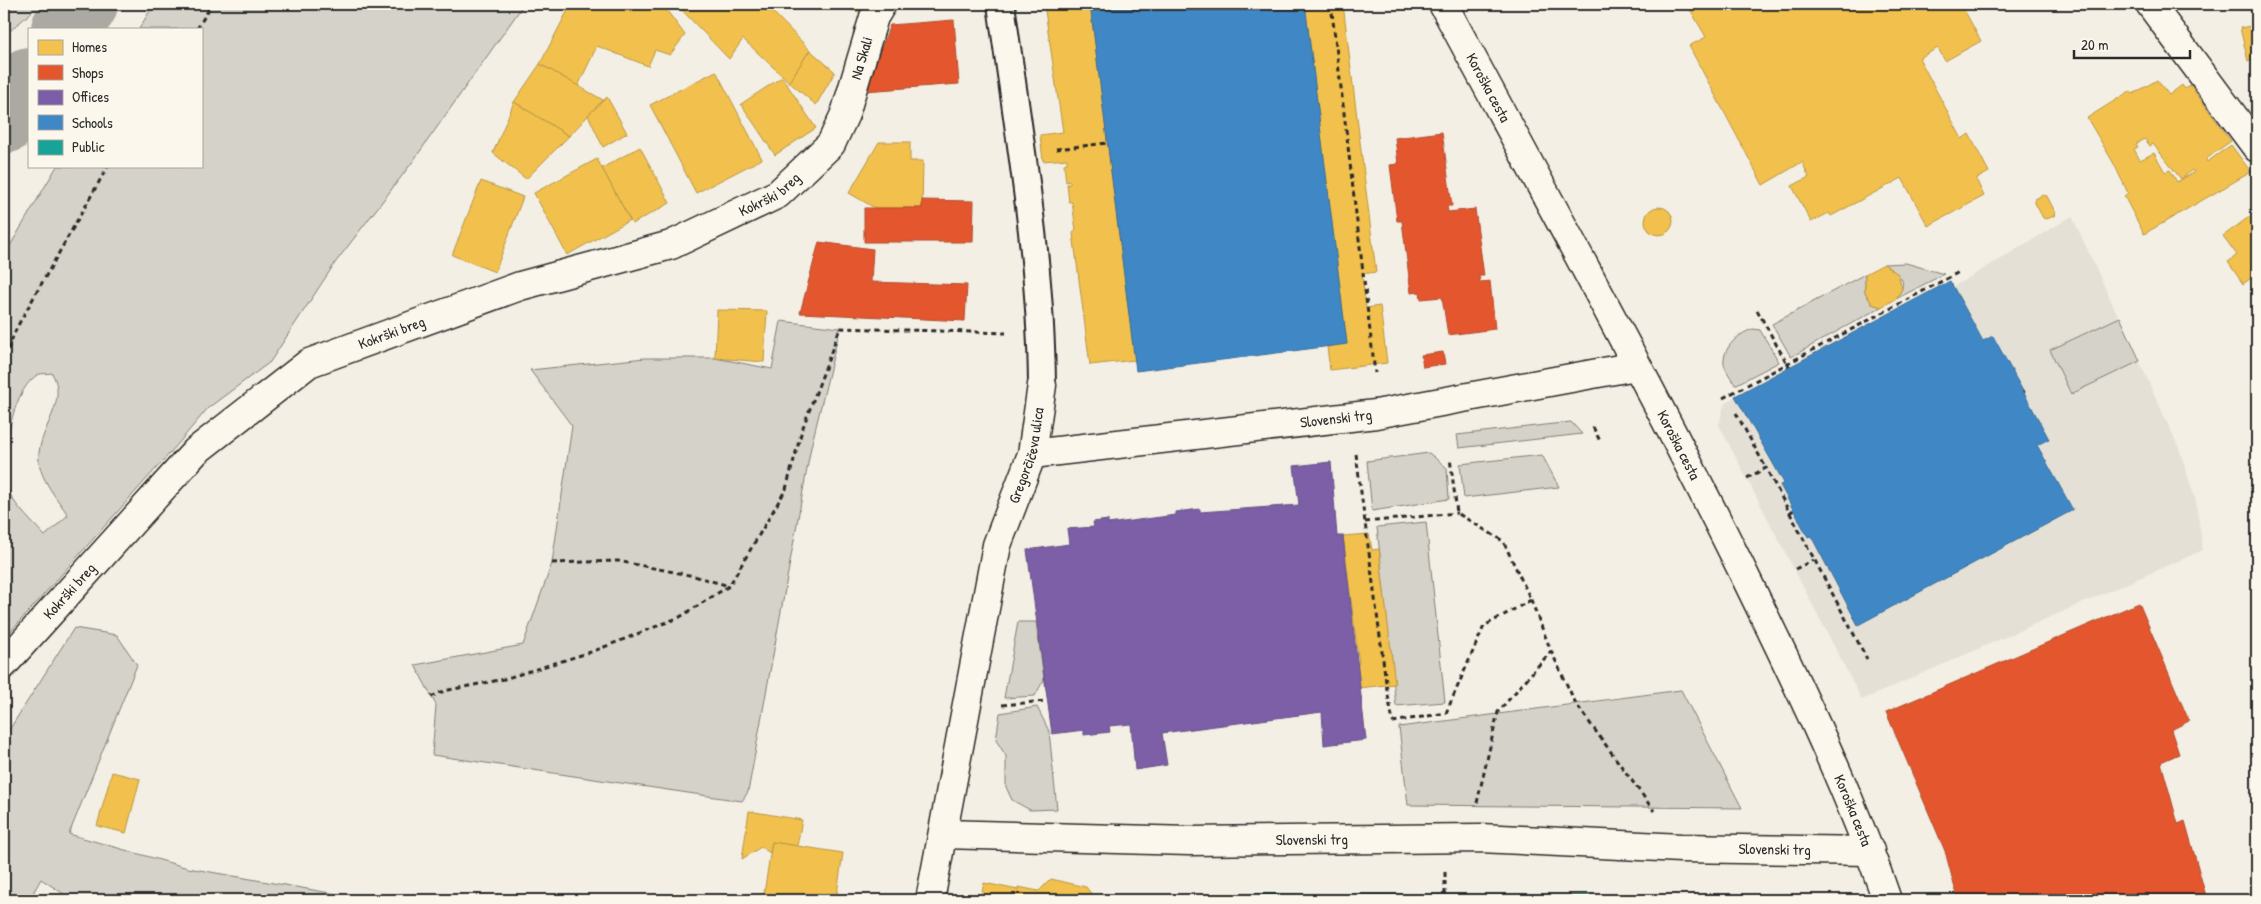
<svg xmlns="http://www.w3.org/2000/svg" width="2261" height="904" viewBox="0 0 2261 904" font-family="'Patrick Hand',sans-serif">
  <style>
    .built { fill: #e4e0d6 }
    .green { fill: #d5d2c9; stroke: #807e7a; fill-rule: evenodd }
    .homes { fill: #f2c14e; stroke: #b69444; fill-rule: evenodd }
    .shops { fill: #e4572e; stroke: #ac4a2d }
    .offices { fill: #7b5ea7; stroke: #634f82 }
    .schools { fill: #3f88c5; stroke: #396c97 }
    .public { fill: #17a398; stroke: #1d7f77 }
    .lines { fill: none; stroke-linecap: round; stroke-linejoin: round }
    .river { stroke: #aca9a2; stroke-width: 70 }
    .pedestrian-casing { stroke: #2b2b2b; stroke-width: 30 }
    .minor-casing { stroke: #2b2b2b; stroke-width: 31 }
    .path { stroke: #2b2b2b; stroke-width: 3; stroke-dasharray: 5 4; stroke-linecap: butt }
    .pedestrian { stroke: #fbf7ec; stroke-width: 26 }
    .minor { stroke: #fbf7ec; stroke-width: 28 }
    .labels { text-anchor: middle; stroke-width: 5; stroke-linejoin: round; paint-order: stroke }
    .street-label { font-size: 15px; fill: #2b2b2b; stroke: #fbf7ec }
  </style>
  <rect width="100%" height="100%" fill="#f3efe4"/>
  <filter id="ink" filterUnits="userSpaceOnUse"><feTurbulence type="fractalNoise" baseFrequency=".02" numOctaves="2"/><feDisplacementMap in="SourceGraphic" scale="10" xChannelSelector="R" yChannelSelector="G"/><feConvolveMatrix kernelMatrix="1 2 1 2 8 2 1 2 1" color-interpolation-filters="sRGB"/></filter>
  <g filter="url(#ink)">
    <path class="built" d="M 2072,216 L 2179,448 L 2196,502 L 2203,550 L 1862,700 L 1719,425 L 1724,405 L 1735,396 L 1950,281 L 1954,286 L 1965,280 Z"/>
    <g class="green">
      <path d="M 4,4 L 41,4 L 4,36 Z"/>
      <path d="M 154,4 L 524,4 L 411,164 L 335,263 L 270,362 L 208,408 L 177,445 L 4,639 L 4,256 L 57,166 L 201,166 L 201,29 L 139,29 ZM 52,373 C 68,401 42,425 39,453 C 36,475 57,498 68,515 L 45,536 C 36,526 15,506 10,494 C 0,466 9,393 37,375 C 40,373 48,374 52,373 Z"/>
      <path d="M 1906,263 L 1944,274 L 1896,299 C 1912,276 1895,276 1884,264 Z"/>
      <path d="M 1865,274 L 1865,292 L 1872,304 L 1881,307 L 1791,357 L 1772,324 Z"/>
      <path d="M 2120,317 L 2140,361 L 2071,394 L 2050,350 Z"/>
      <path d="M 781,321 L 840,328 L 811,447 L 748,792 L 742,801 L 432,755 L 436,705 L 415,665 L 523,645 L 552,563 L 572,426 L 530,370 L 645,358 L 715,358 L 772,369 Z"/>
      <path d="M 1753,329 L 1760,330 L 1779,362 L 1735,385 C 1732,379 1725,370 1724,364 C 1722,348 1739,333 1753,329 Z"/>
      <path d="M 1571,422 L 1582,434 L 1459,448 L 1457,435 Z"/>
      <path d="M 1429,453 L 1447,468 L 1449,499 L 1372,511 L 1367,461 Z"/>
      <path d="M 1542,455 L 1559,487 L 1464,498 L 1460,464 Z"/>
      <path d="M 1426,522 L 1445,702 L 1396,706 L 1377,527 Z"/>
      <path d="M 1018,622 L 1036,622 L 1044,679 L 1035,696 L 1004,698 Z"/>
      <path d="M 74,628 L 117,635 L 137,665 L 69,834 L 188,868 L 370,900 L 73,900 L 41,879 L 29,900 L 4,900 L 4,738 Z"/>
      <path d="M 1681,690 L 1742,808 L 1408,805 L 1399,727 Z"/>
      <path d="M 1037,707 L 1049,731 L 1057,809 L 1030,810 L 1012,800 L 1006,787 L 1006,756 L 996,740 L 1000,713 Z"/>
    </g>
    <g class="homes">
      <path d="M 571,4 L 662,4 L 685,35 L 670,55 L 655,50 L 648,66 L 597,46 L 578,86 L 540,64 Z"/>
      <path d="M 676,4 L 765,4 L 810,50 L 789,82 L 743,39 L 729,59 Z"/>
      <path d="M 826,4 L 871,4 L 868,14 Z"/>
      <path d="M 1044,4 L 1090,4 L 1135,360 L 1090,365 L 1073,233 L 1076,230 L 1072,202 L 1069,202 L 1067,184 L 1070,184 L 1070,181 L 1066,182 L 1064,164 L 1067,163 L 1067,159 L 1043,161 L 1040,135 L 1063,132 Z"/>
      <path d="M 1305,4 L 1343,4 L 1376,272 L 1362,274 L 1366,308 L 1380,306 L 1387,363 L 1330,370 L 1327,347 L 1347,344 Z"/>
      <path d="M 1687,4 L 1961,4 L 1981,41 L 1945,61 L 1938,48 L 1919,58 L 1962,139 L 1969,134 L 1989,172 L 1976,179 L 1984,196 L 1928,226 L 1902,178 L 1831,216 L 1829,213 L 1811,222 L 1792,186 L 1809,177 L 1802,162 L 1763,185 L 1689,46 L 1706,37 Z"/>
      <path d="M 2251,4 L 2257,4 L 2257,59 L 2248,61 L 2240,28 L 2256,25 Z"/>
      <path d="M 810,50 L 835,72 L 816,105 L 789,82 Z"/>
      <path d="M 540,64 L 603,100 L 569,136 L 514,102 Z"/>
      <path d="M 716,71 L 762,159 L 696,193 L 650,105 Z"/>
      <path d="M 782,77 L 816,128 L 775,155 L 741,104 Z"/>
      <path d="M 2157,80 L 2169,95 L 2182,85 L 2185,89 L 2190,85 L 2231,141 L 2206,159 L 2207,162 L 2231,145 L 2251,172 L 2144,234 L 2124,196 L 2128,193 L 2113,162 L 2087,118 L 2130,91 L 2133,94 ZM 2145,139 L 2150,146 L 2153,144 L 2181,179 L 2192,170 L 2194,172 L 2177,182 L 2170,170 L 2165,172 L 2154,153 L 2140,160 L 2134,149 L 2138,147 L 2136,144 Z"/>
      <path d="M 607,97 L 627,133 L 603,147 L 588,115 Z"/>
      <path d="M 514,102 L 569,136 L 526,179 L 493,153 Z"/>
      <path d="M 879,142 L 910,142 L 910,161 L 923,161 L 922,208 L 875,208 L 849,193 Z"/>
      <path d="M 640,147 L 670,203 L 632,224 L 602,168 Z"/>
      <path d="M 597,159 L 630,220 L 567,255 L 534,193 Z"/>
      <path d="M 481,181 L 523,197 L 495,272 L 452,255 Z"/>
      <path d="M 2043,195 L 2047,196 L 2055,212 L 2054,216 L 2047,219 L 2043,218 L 2035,203 L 2035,199 Z"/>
      <circle cx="1659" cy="221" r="14"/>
      <path d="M 2257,211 L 2257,274 L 2243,284 L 2228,262 L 2237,255 L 2223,236 Z"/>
      <path d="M 1884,264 L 1898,274 L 1902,289 L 1896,299 L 1881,307 L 1872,304 L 1865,292 L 1865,274 Z"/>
      <path d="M 717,310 L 767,311 L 764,362 L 715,358 Z"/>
      <path d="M 1369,534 L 1372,550 L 1379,549 L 1395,684 L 1359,688 L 1356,664 L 1359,664 L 1343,536 Z"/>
      <path d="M 112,772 L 140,779 L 126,833 L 97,826 Z"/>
      <path d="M 749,811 L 802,820 L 797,846 L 772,842 L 770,853 L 761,847 L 742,859 Z"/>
      <path d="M 772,842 L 843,853 L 836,900 L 763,900 Z"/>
      <path d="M 1051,879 L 1086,887 L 1096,900 L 1161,900 L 980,900 L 984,883 L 1018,890 L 1018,887 L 1039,891 Z"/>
    </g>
    <g class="shops">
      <path d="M 954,20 L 959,84 L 865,91 L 890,25 Z"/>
      <path d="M 1442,132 L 1452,206 L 1447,206 L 1448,212 L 1475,209 L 1484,276 L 1479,276 L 1480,282 L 1490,281 L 1495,329 L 1448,335 L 1442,297 L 1421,299 L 1420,292 L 1411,293 L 1402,221 L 1397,221 L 1390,165 L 1398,164 L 1395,138 Z"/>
      <path d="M 922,200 L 974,201 L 973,242 L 864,242 L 864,208 L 922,208 Z"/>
      <path d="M 819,242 L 873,249 L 871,282 L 967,285 L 965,321 L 800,313 Z"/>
      <path d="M 1443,352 L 1445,364 L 1423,367 L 1421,355 Z"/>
      <path d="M 2139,603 L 2189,721 L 2171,730 L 2179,754 L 2161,762 L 2178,824 L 2185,821 L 2206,896 L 2190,900 L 1958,900 L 1945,851 L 1886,712 Z"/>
    </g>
    <path class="offices" d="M 1331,462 L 1337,536 L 1343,536 L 1366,740 L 1324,745 L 1322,712 L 1162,733 L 1167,765 L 1135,770 L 1131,724 L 1109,726 L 1110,732 L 1084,735 L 1084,730 L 1052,734 L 1027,550 L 1069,544 L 1067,529 L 1094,527 L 1093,522 L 1108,520 L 1108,524 L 1176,515 L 1176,512 L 1200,509 L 1200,512 L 1299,505 L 1294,466 Z"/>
    <g class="schools">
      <path d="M 1090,4 L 1305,4 L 1347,344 L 1136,371 Z"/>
      <path d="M 1950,281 L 1983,341 L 1993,336 L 2049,439 L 2037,445 L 2073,510 L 1858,625 L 1811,536 L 1808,537 L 1780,485 L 1784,483 L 1735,396 Z"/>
    </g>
    <path class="public" d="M 1243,894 L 1663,896 L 1663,900 L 1243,900 Z"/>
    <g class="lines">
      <g class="river">
        <path d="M 66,29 L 83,4"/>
        <path d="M 4,119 L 29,82"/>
      </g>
      <g class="pedestrian-casing">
        <path id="pedestrian" d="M 1001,4 C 1018,129 1041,258 1042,385"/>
      </g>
      <g class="minor-casing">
        <g id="minor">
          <path id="s1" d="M 1443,4 C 1543,190 1645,375 1739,564 C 1793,674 1847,784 1887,900"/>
          <path d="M 2150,4 L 2257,148"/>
          <path id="s2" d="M 1032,454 L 1376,414 L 1636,366"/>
          <path id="s3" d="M 4,664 L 196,451 L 309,363 L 520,286 L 671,245 L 778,194 L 831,144 L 845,114 L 874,17 L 882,4"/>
          <path id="s4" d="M 943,834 L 1189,841 L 1480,838 L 1681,848 L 1870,851"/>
          <path id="s5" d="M 930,900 L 997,545 L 1032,454 L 1042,385"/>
        </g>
      </g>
      <g class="path">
        <path d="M 1331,4 L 1375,373"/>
        <path d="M 197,29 L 212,4"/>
        <path d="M 1056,149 L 1108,143"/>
        <path d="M 1757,310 L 1789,367"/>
        <path d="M 4,358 L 17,327 L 108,166"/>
        <path d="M 2023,392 L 2025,391"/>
        <path d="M 1723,398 L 1959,272"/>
        <path d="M 1736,413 L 1766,468"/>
        <path d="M 1593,427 L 1600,441"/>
        <path d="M 1356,454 L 1387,690 L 1393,722 L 1446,713 L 1484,626 L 1531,600 L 1503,541 L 1457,513 L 1450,458"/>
        <path d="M 1747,478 L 1766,468 L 1867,659"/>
        <path d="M 1789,513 L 1794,510"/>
        <path d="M 1365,522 L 1457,513"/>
        <path d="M 552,563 L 618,561 L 694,576 L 729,586"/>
        <path d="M 1795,569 L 1814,560"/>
        <path d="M 1531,600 L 1551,651 L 1576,704 L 1654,811"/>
        <path d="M 431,697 L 444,691 L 504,679 L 594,651 L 680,617 L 729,586 L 786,489 L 802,430 L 840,328 L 1006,333"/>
        <path d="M 1002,705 L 1046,701"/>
        <path d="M 1477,803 L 1498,712 L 1551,651"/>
        <path d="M 1445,872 L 1445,894"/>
      </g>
      <use href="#pedestrian" class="pedestrian"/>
      <use href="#minor" class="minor"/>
    </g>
  </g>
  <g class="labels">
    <g class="street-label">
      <text dy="5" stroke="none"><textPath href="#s3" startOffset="1094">Na Skali</textPath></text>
      <text dy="5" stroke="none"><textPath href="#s1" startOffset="95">Koroška cesta</textPath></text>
      <text dy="5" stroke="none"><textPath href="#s3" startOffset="922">Kokrški breg</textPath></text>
      <text dy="5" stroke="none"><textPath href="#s3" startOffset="518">Kokrški breg</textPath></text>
      <text dy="5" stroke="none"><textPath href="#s2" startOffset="306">Slovenski trg</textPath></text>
      <text dy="5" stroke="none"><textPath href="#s1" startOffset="500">Koroška cesta</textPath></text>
      <text dy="5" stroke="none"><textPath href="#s5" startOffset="456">Gregorčičeva ulica</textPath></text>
      <text dy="5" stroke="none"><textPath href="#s3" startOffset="98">Kokrški breg</textPath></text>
      <text dy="5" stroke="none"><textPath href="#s1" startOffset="905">Koroška cesta</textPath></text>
      <text dy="5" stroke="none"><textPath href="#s4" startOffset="369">Slovenski trg</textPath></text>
      <text dy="5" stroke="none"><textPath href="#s4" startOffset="832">Slovenski trg</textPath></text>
    </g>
  </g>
  <rect width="2261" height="904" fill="none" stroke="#fbf7ec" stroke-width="20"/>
  <rect x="10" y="10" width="2241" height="884" fill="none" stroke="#2b2b2b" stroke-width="2" filter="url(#ink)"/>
  <rect x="28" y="28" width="175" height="140" fill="#fbf7ec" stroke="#a8a59f"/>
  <rect x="38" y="40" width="25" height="15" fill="#f2c14e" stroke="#a8a59f"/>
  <text x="72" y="52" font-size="15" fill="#2b2b2b">Homes</text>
  <rect x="38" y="65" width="25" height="15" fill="#e4572e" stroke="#a8a59f"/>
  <text x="72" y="78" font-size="15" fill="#2b2b2b">Shops</text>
  <rect x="38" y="90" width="25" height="15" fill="#7b5ea7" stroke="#a8a59f"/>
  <text x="72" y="102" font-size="15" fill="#2b2b2b">Offices</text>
  <rect x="38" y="115" width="25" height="15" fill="#3f88c5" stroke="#a8a59f"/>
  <text x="72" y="128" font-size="15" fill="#2b2b2b">Schools</text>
  <rect x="38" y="140" width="25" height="15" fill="#17a398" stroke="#a8a59f"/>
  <text x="72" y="152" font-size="15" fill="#2b2b2b">Public</text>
  <path d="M2074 50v8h116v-8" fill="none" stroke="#2b2b2b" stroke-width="2.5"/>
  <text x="2081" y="50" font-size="15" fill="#2b2b2b" stroke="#fbf7ec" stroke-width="4" paint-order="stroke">20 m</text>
</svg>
